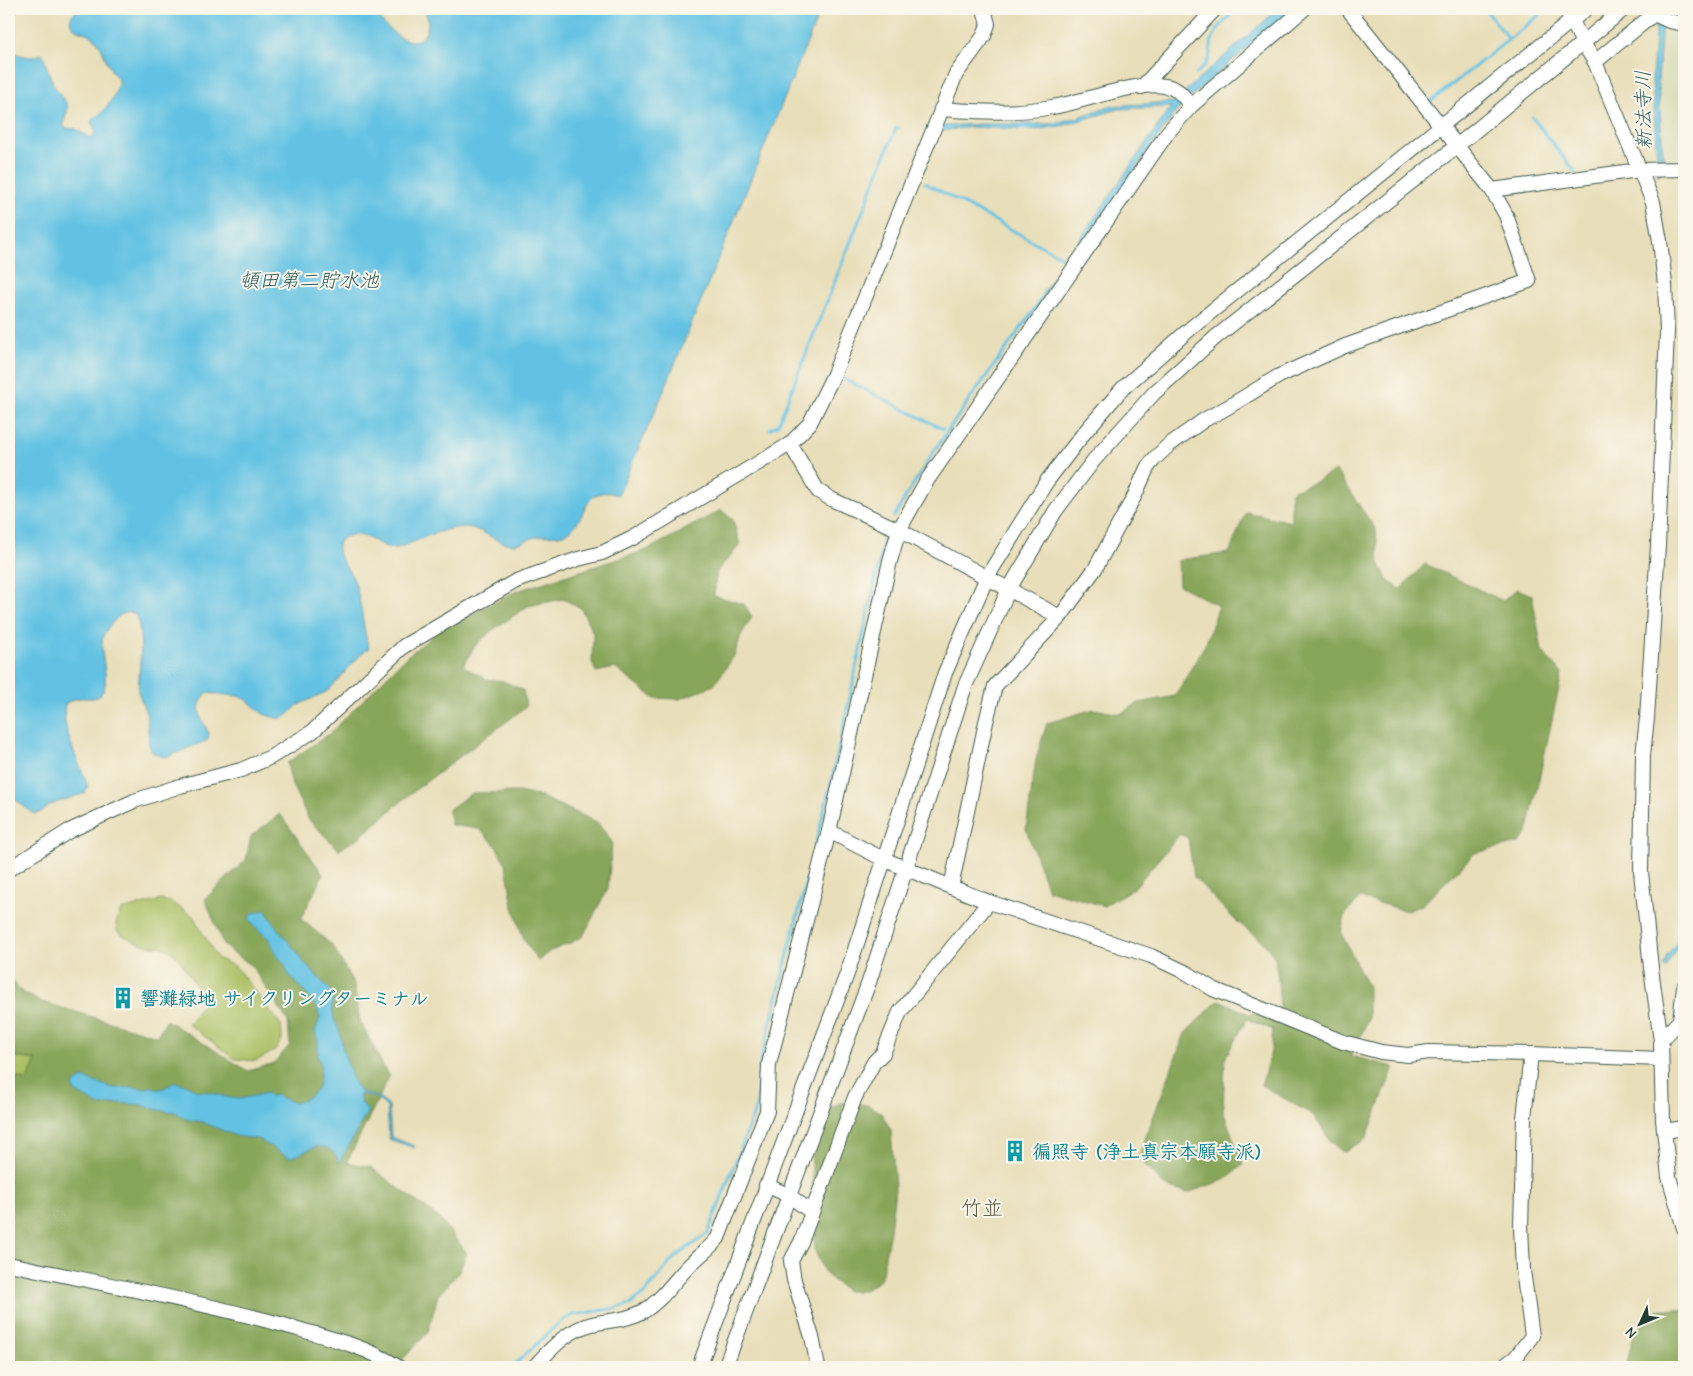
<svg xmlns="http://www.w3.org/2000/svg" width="1693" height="1376" viewBox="0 0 1693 1376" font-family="'Comic Neue','Klee One',sans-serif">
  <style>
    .built { fill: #dbdebc }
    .green { fill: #abc064; stroke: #657e4c }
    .forest { fill: #88a65a; stroke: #547247 }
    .water { fill: #64c2e3; stroke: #42808c }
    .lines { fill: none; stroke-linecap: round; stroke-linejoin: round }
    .stream { stroke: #64c2e3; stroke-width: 3 }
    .minor-casing { stroke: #3d5548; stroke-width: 16 }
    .minor { stroke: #fff; stroke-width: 14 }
    .labels { text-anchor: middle; stroke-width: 4; stroke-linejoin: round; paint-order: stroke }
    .culture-label { font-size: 19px; font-weight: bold; fill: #0d838f; stroke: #fbf7ec; text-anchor: start }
    .water-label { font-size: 20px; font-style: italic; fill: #305e60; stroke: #fbf7ec }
    .quarter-label { font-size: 21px; fill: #5b5f43; stroke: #fbf7ec }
  </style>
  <rect width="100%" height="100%" fill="#fbf7ec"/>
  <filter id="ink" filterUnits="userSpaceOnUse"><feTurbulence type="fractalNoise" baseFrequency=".02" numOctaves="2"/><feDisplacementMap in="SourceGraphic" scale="10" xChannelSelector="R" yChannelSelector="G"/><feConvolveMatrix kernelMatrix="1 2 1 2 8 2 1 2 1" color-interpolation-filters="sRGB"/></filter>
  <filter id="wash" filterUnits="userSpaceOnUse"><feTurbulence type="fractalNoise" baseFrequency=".0096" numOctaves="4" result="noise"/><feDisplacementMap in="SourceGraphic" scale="20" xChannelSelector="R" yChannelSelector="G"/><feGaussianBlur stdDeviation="1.12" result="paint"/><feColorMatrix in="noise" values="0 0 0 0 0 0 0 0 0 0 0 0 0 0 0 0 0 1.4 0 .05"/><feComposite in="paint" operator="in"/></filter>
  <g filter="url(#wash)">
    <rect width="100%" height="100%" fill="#e8deb9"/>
    <path class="built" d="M 1665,25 L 1684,27 L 1684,162 L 1665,162 L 1661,85 Z"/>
    <g class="green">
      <path d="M 161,900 L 171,902 L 193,916 L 217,958 L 236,967 L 281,1025 L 282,1039 L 276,1050 L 256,1061 L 235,1059 L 188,1024 L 204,1002 C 198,989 179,952 165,948 C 160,946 154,946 149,946 C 138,943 126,938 117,931 L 116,923 L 121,910 Z"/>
      <path d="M 9,1056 L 36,1060 L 27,1080 L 9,1076 Z"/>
    </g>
    <g class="forest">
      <path d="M 1336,471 L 1376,530 L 1379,563 L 1388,581 L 1400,589 L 1425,564 L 1503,601 L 1517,589 L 1532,595 L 1542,651 L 1562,674 L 1527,834 L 1519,843 L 1475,853 L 1422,905 L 1407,911 L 1360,898 L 1345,915 L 1341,933 L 1368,987 L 1368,1020 L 1351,1056 L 1394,1067 L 1366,1139 L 1343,1152 L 1331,1142 L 1313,1115 L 1261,1085 L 1271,1052 L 1273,1030 L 1247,1019 L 1225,1058 L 1223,1111 L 1243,1165 L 1224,1180 L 1187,1193 L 1166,1187 L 1138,1158 L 1185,1033 L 1219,1000 L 1249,1014 L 1280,1008 L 1278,980 L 1275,958 L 1265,944 L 1233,918 L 1194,877 L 1188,838 L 1180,834 L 1135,887 L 1104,906 L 1048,890 L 1026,829 L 1036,759 L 1047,723 L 1094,709 L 1120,714 L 1139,703 L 1175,696 L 1206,643 L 1219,606 L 1179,585 L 1178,560 L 1229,553 L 1246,512 L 1291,522 L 1291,491 L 1313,483 Z"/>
      <path d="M 721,510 L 733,520 L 740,545 L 717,571 L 714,596 L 744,604 L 752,617 L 741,635 L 734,656 L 714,685 L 680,699 L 654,698 L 615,668 L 596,672 L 592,662 L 593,633 L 581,608 L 563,599 L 528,606 L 491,631 L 474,647 L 463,666 L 486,679 L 503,681 L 523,690 L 526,707 L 410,794 L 361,836 L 339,850 L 309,820 L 292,785 L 287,763 L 329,734 L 407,656 L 441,630 L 517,591 L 647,550 Z"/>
      <path d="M 519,792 L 541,797 L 597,822 L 612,842 L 608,888 L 583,936 L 571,943 L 550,951 L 538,961 L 524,940 L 513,907 L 506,864 L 495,845 L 479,829 L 451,825 L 448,810 L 472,793 Z"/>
      <path d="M 280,814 L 323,874 L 301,919 L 333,946 L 354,985 L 360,1021 L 389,1077 L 347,1162 L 370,1167 L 439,1218 L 467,1253 L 457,1275 L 438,1295 L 428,1332 L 403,1359 L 377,1367 L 9,1367 L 9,1076 L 27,1080 L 36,1060 L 9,1056 L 9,972 L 11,979 L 23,993 L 42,1002 L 157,1036 L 166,1020 L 248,1071 L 274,1063 L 290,1045 L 288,1021 L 251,965 L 224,946 L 205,899 L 246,860 L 251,836 Z"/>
      <path d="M 853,1102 L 869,1106 L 881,1113 L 891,1130 L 895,1189 L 890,1230 L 882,1273 L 880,1280 L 863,1291 L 847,1291 L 831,1279 L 824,1271 L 815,1251 L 811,1136 L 826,1110 L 840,1103 Z"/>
      <path d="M 1661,1309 L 1684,1310 L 1684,1367 L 1626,1367 L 1636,1326 Z"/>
    </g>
    <g class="water">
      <path d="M 80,9 L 373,9 C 378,20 398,40 411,41 C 429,42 432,19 423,9 L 821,9 L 660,400 L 618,495 C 578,481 590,530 559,535 C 551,536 543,535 536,537 C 527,539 520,545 510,544 C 494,542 481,527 464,527 C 440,528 417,542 394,549 C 377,546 366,531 348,536 C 341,537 337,543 338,550 C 339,561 350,570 354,580 C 362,602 362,626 369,648 L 362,653 L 328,691 L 298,705 L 288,715 L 279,719 L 263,714 L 247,700 L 238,696 L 207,693 C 193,708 201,718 209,733 L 208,740 L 167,757 L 160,756 L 152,752 L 149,744 L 147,716 L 138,691 L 141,648 L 140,633 L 138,620 L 134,613 C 125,611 120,614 114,621 C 110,625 105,631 103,637 C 98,652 112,682 101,694 C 95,701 87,697 79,698 C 74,699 69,701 65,704 C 60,726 80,765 88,786 L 85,793 L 50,805 L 43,811 L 36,814 C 25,810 19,800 9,796 L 9,52 C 21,54 31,61 42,53 L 53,84 L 66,103 L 68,108 L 63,125 L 65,128 L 76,129 L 91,138 L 96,132 L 91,122 L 94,118 C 103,116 120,90 118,81 C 118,77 114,75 112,71 C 105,62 104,49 96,40 C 89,30 75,33 71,24 C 68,17 74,12 80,9 Z"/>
      <path d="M 1278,9 L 1292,9 L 1196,92 L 1175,113 L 1046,296 L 1042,294 L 1171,107 L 1119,109 L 1065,125 L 1035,130 L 970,127 L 942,131 L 942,126 L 980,124 L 1050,124 L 1079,117 L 1109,106 L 1173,102 Z"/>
      <path d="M 1656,21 L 1662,21 L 1658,82 L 1664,170 L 1658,176 L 1652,80 Z"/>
      <path d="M 1684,904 L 1684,938 L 1670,959 L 1667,968 L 1663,966 L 1667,956 L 1682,935 Z"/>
      <path d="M 265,910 L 277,928 L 297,952 L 305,964 L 332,992 L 333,997 L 332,1008 L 334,1019 L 340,1032 L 343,1049 L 354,1083 L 360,1092 L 378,1097 L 389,1106 L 391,1137 L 415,1146 L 414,1148 L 389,1139 L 387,1107 L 376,1098 L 359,1094 L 361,1102 L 368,1111 L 339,1163 C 338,1158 335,1153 330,1150 C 315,1139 303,1157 288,1157 L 258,1139 L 236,1136 L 202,1122 L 186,1119 L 175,1112 L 158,1110 L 142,1105 L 121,1103 L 100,1106 L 75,1092 L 73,1088 L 74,1084 L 82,1078 L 114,1088 L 134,1087 L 145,1089 L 151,1086 C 162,1093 165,1086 176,1082 L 187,1085 L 197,1091 L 209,1092 L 230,1098 L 240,1099 L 267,1093 L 270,1096 L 276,1095 L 294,1103 L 299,1102 L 310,1096 L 317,1089 L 320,1078 L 321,1064 L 318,1058 L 318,1041 L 315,1032 L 320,1017 L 317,1008 L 310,998 L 287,972 L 285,965 L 276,954 L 270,940 L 253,925 L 249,917 L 254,913 Z"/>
    </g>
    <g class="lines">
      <g class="stream">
        <path d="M 1485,9 L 1509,39"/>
        <path d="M 1196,74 L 1205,65 L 1209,58 L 1212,40 L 1216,31 L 1236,9"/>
        <path d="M 1429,103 L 1547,9"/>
        <path d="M 1532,117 L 1576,173"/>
        <path d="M 925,183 L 1062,257"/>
        <path d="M 842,378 L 943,429"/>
        <path d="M 770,429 L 778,424 L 896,128 L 899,128"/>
        <path d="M 894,517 C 938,438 994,367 1046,293"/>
        <path d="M 512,1367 L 560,1322 L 573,1315 L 617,1308 L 631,1304 L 645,1293 L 673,1259 L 708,1233 L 753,1116 L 757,1102 L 760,1065 L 832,779 L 886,531"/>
      </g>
    </g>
  </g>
  <g filter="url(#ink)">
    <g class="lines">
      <g class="minor-casing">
        <g id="minor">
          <path d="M 1566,9 L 1583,43 L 1595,62 L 1653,202 L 1660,241 L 1665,284 L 1667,332 L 1658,546 L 1647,718 L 1643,755 L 1641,872 L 1651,968 L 1661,1041 L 1663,1120 L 1669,1177 L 1684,1228"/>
          <path d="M 1595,62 L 1654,14 L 1669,21 L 1684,24"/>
          <path d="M 1142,87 L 1215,9"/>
          <path d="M 941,109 C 978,112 1015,114 1052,107 C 1084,102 1135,81 1165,86 C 1179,88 1183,96 1191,106"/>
          <path d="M 1492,190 L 1639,170 L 1684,169"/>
          <path d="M 790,444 L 818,491 L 831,499 L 899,530 L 1060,617"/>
          <path d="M 829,831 L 883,859 L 951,887 L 989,902 L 1151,956 L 1187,973 L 1213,989 L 1343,1042 L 1381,1052 L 1408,1055 L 1429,1052 L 1531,1054 L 1661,1059"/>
          <path d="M 9,869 L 69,831 L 134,801 L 180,786 L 241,770 L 271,757 L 312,732 L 404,646 L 516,581 L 578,559 L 602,553 L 633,538 L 790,444 L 810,423 L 834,374 L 956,74 L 984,36 L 988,24 L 984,9"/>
          <path d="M 951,887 L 986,722 L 995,686 L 1060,617 L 1095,569 L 1135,495 L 1147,468 L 1155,458 L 1169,445 L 1204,420 L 1228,407 L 1279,376 L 1345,346 L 1529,281 L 1506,215 L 1492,190 L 1348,9"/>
          <path d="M 1661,1041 L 1680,1020 L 1684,987"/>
          <path d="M 1665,1131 L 1684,1128"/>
          <path d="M 766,1185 L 790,1196 L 811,1212"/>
          <path d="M 9,1264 C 99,1283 191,1300 280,1324 C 318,1335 365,1345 398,1367"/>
          <path d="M 534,1367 C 551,1349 567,1330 592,1324 C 610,1320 628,1320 644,1311 C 664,1299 676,1277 693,1262 C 702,1253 709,1249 718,1238 L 767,1111 L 769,1064 L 829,831 L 890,561 L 899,530 L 926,482 L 1168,132 L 1191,106 L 1304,9"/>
          <path d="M 699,1367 L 847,974 L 945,673 L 987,577 L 1047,481 L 1084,433 L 1123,388 L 1191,328 L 1586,9"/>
          <path d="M 725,1367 L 869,982 L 965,686 L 1009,589 L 1056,510 L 1094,460 L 1154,393 L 1216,337 L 1458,145 L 1624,9"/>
          <path d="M 818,1367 L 812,1337 L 794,1280 L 791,1261 L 801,1242 L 855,1097 L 874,1062 L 883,1053 L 900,1012 L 989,902"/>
          <path d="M 1503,1367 L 1516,1357 L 1532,1336 L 1523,1270 L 1521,1227 L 1524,1118 L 1531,1054"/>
        </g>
      </g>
      <use href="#minor" class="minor"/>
    </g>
  </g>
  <defs>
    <g id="building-bare" transform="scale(1.725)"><path d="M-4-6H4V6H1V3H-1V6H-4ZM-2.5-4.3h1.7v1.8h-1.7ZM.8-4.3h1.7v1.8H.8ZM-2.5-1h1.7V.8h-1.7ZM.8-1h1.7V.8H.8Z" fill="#0f9aa8" stroke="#fbf7ec" stroke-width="2.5" paint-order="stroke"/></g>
  </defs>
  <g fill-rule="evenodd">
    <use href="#building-bare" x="123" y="998"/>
    <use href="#building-bare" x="1015" y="1151"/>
  </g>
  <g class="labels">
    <g class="culture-label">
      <text x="140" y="1005">響灘緑地 サイクリングターミナル</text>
      <text x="1032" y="1158">徧照寺 (浄土真宗本願寺派)</text>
    </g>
    <g class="water-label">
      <text transform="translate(1643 110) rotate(-91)" y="7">新法寺川</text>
      <text x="309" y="287">頓田第二貯水池</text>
    </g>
    <g class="quarter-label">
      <text x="982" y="1215">竹並</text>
    </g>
  </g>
  <rect width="1693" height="1376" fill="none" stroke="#fbf7ec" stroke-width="30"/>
  <g transform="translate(1640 1324) rotate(226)" stroke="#fbf7ec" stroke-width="4" paint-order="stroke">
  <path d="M0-4L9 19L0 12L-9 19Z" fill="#1f3d34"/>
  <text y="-8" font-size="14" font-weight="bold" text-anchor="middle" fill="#1f3d34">N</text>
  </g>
</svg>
